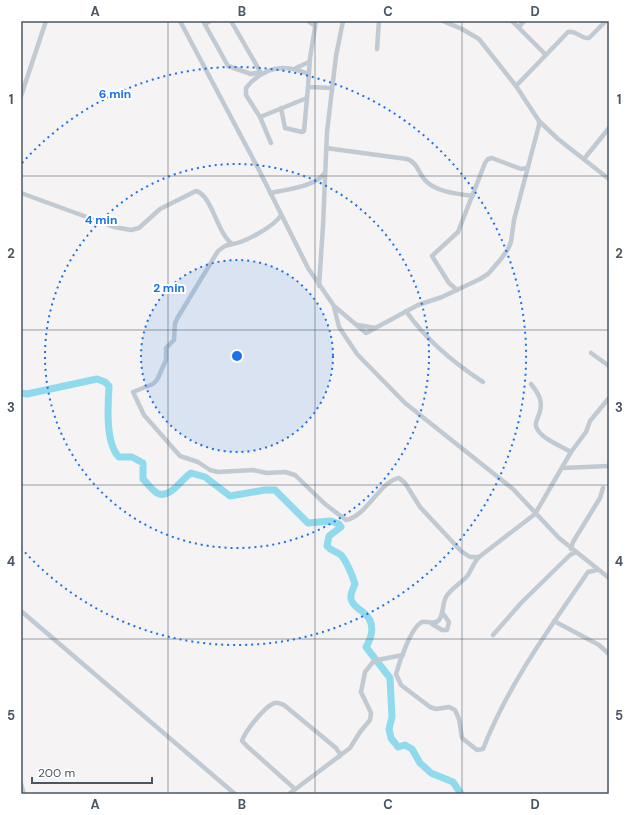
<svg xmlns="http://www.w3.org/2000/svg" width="630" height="815" viewBox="0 0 630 815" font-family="'DM Sans',sans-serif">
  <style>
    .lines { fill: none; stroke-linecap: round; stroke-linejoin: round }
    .river { stroke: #90daee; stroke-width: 7 }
    .minor { stroke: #c1cad2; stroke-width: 4.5 }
    .grid { fill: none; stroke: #4a5661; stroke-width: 1; stroke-opacity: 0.55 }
    .ring { fill: none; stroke: #1a73e8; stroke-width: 2; stroke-dasharray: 2 4 }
    .centre { fill: #1a73e8; stroke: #fff; stroke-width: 2 }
    .ring-label { font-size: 12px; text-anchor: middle; font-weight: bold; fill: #1a73e8; stroke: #fff; stroke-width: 4; stroke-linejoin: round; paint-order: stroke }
    .neatline { fill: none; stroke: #4a5661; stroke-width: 1.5 }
    .grid-label { font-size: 13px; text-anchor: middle; font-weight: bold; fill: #4a5661 }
  </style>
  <rect width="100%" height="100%" fill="#f5f3f3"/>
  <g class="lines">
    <path class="river" d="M 21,393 L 27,394 L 97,379 L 105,382 L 109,386 C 108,405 105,443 119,457 L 132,457 L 143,463 L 143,479 C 147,483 152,490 157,493 C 170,500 181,479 191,473 L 205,477 L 230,496 L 265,490 L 275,490 L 308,523 L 331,521 L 339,524 L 341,527 L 329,536 L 327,546 C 331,551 336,551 341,555 C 346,560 353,577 355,584 C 353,589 350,594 351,599 C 353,607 359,608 364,613 C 375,622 373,635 366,647 L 390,678 L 392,717 L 389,729 L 391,738 L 398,747 L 405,745 L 412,749 L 420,763 L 431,773 L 453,782 L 461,794"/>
    <g class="minor">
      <path d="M 180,21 L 259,170 L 308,268 L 334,306 L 366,333 L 418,305 L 442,297 L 480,279 L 488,274 L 501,259 L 508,249 L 511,242 L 514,220 L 539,125 L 539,121 L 516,86 L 479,39 L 462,29 L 443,21"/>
      <path d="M 203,21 L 228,66 L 251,74 L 260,72"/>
      <path d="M 231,21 L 261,73"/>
      <path d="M 308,21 L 315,26"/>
      <path d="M 316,21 L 310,58 L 308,87 L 332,88"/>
      <path d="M 512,21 L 546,55"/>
      <path d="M 205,24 L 210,21"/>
      <path d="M 519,27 L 524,21"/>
      <path d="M 377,49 L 379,21"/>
      <path d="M 296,68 L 309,62"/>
      <path d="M 516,86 L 568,32 C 576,30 581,39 589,38 L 606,21"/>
      <path d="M 21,96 L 46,21"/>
      <path d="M 281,108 L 285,128 L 302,132 L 304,131 L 308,87"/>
      <path d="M 260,117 L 307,98"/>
      <path d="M 539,121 L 558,139 L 609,179"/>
      <path d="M 271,143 L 260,117 L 246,95 L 246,88 C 263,67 284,63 308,74"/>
      <path d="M 326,148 L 407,159 C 417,162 418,172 425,180 C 435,192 458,194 473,196"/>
      <path d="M 584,159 L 609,128"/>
      <path d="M 21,193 L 114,227 L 131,230 L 139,228 L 160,209 L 196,191 C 212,195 217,233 232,244 C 244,243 275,226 281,215"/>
      <path d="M 270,193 C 284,190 319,186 325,172"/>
      <path d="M 232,244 L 225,246 L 218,251 L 178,317 L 175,323 L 174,340 L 166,348 L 166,360 L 157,380 L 153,384 L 133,392 L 144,415 L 180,456 L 198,462 L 210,470 L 218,472 L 253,470 L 267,473 L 285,472 L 295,475 L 325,504 L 346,520 C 367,516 380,481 399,478 L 405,483 L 420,507 L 461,551 L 470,557 L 479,557"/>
      <path d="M 319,286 L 323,226 L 327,132 L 336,56 L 343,21"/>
      <path d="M 457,290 L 449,283 L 432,256 L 458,232 L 485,163 L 488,159 L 492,158 L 521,169 L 527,168"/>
      <path d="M 334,307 L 339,327 L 357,354 L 405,403 L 513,489 L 559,538 L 609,578"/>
      <path d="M 406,311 C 426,340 454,363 483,382"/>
      <path d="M 358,325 L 375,328"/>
      <path d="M 591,353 L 609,366"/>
      <path d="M 531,384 C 540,395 544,403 538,417 C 537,420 535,423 536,426 C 539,438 561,446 571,452"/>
      <path d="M 562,468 L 609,466"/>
      <path d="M 571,549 L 573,542 L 600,498 L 603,488"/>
      <path d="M 597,570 L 588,572 C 549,629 508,685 483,749 L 477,750 L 462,738 L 459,719 L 455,710 L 449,707 L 436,709 L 430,707 L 401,685 L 396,674 C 399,663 411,627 422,622 C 428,620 434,626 439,620 C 444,614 442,604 446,597 C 451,588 462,583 468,575 C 472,569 474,562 479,557 L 535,514 L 571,452 L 586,432 L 590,421 L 609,398"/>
      <path d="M 21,611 L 235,794"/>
      <path d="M 554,621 L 599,645 L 609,654"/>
      <path d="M 432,624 L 442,630 L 447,630 L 449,622 L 442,612"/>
      <path d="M 493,635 L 522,602 L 570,555 L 576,552"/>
      <path d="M 21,784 L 24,794"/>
      <path d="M 295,789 L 248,747 L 242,741 C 245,731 266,705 275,703 C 278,702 281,704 284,705 L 336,748 L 340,754 L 339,757"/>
      <path d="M 289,794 L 350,748 L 360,732 L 370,720 L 371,713 L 361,692 L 365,672 L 373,662 L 377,660 L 403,655"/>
    </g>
  </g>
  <path class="grid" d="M 168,21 L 168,794M 315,21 L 315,794M 462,21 L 462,794M 21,176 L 609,176M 21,330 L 609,330M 21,485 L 609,485M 21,639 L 609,639"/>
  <circle cx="237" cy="356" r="96" fill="#1a73e8" fill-opacity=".12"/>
  <g class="ring">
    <circle cx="237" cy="356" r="96"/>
    <circle cx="237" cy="356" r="192"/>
    <path d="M22 163A289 289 0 1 1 22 549"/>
  </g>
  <circle cx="237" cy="356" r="6" class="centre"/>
  <g class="ring-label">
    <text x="115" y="98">6 min</text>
    <text x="101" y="224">4 min</text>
    <text x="169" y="292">2 min</text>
  </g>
  <rect width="630" height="815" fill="none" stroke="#ffffff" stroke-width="44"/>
  <path d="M32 777v6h120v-6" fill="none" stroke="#4a5661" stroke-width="2"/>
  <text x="38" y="777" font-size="12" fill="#4a5661" stroke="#ffffff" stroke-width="3" paint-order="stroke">200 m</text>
  <rect x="22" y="22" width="586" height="771" class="neatline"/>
  <g class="grid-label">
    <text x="95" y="16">A</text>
    <text x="242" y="16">B</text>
    <text x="388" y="16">C</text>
    <text x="535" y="16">D</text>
    <text x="11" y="104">1</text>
    <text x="619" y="104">1</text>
    <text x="11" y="258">2</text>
    <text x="619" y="258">2</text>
    <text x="11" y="412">3</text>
    <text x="619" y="412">3</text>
    <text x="11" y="566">4</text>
    <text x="619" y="566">4</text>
    <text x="11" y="720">5</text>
    <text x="619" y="720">5</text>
    <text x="95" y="809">A</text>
    <text x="242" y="809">B</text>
    <text x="388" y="809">C</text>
    <text x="535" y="809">D</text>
  </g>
</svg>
